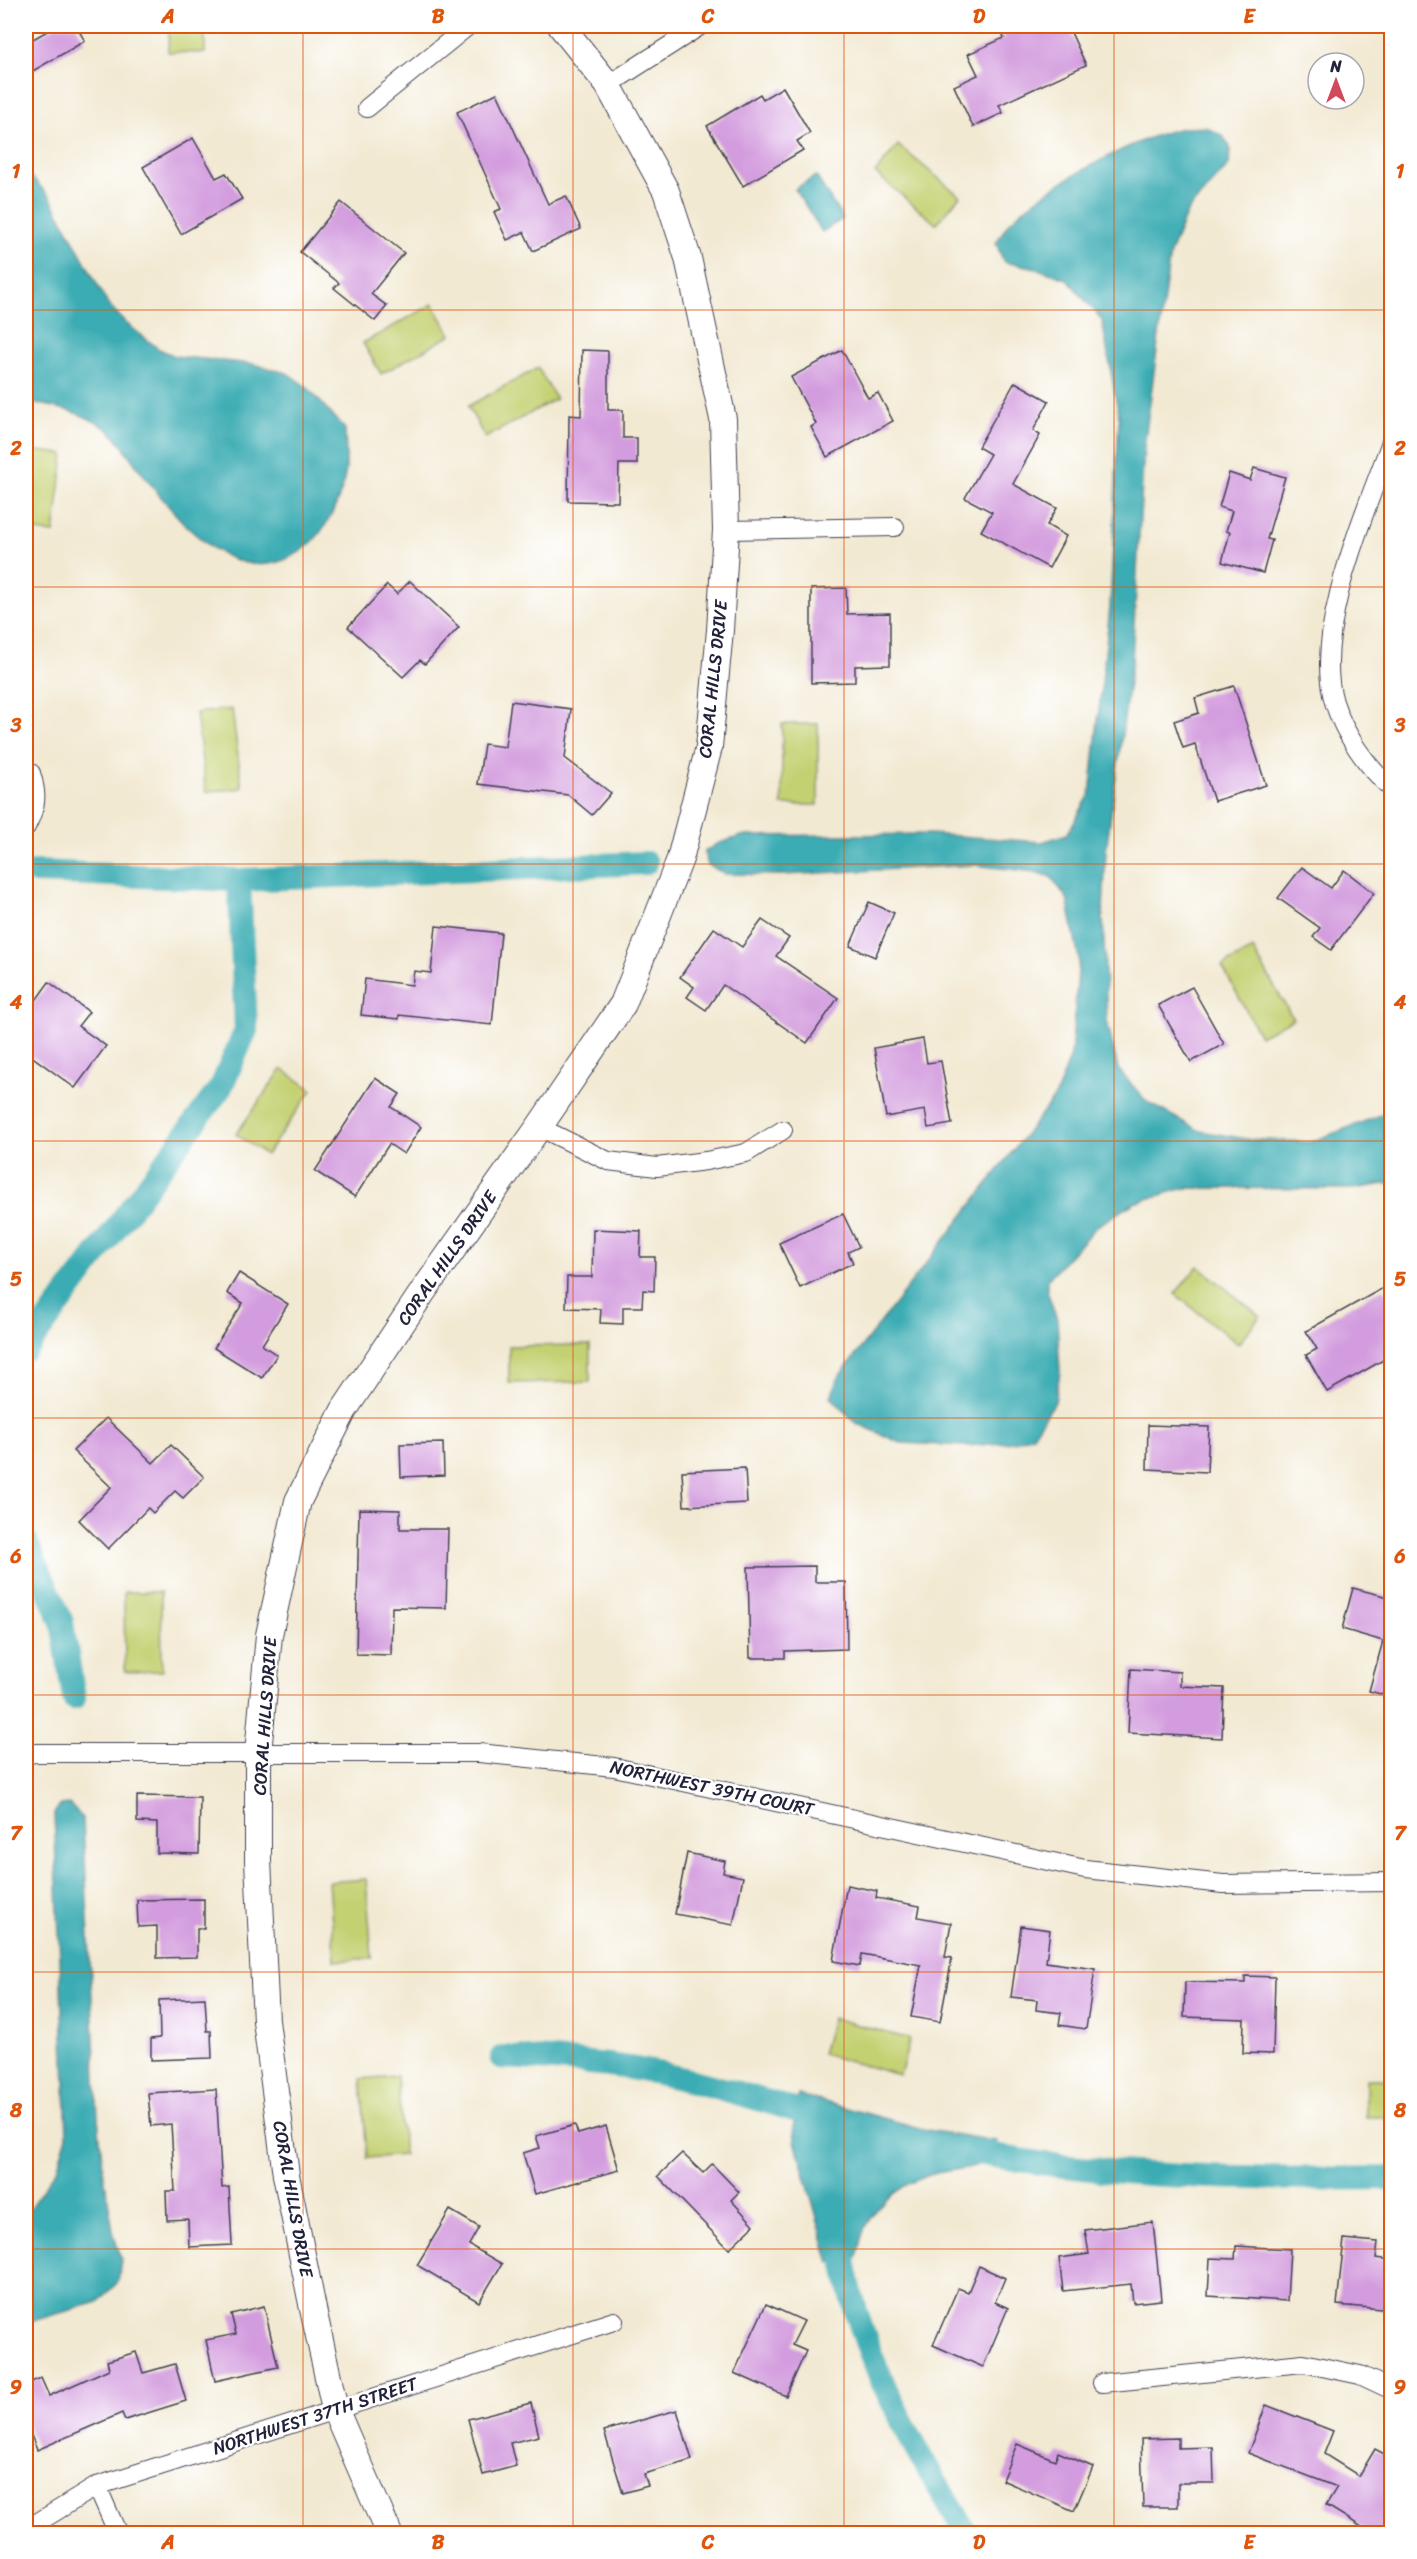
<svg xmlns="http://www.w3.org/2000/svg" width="1417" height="2559" viewBox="0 0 1417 2559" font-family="Sriracha,sans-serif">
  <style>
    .green { fill: #c4d172; stroke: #737a56; stroke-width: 1.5 }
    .water { fill: #3aacb3; stroke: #2e6777; stroke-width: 1.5 }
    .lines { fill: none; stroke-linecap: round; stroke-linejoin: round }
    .canal { stroke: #3aacb3; stroke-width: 24 }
    .building { fill: #d39cde }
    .street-casing { stroke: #414052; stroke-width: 20 }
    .secondary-casing { stroke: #414052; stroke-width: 28 }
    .street { stroke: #fff; stroke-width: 18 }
    .secondary { stroke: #fff; stroke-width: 26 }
    .grid { fill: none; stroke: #de560e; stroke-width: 1.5; stroke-opacity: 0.55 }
    .labels { text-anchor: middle; stroke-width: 4.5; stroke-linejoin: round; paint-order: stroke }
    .street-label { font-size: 18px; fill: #22223b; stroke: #fff }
    .neatline { fill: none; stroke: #de560e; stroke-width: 2 }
    .grid-label { font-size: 20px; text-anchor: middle; font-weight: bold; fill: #de560e }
  </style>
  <rect width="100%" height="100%" fill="#fff"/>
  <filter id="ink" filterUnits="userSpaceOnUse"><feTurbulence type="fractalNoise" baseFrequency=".0167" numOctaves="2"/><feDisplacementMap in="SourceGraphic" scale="12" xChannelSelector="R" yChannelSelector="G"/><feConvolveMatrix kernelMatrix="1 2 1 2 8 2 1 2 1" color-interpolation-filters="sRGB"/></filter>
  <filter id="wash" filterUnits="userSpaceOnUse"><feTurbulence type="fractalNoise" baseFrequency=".008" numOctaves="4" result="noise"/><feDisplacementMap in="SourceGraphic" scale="24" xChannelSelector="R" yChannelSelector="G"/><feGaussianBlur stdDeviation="1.35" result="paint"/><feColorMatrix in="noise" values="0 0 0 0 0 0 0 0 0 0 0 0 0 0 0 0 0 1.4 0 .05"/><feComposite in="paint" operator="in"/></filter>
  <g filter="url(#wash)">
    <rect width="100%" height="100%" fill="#f2e9d2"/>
    <g class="green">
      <path d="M 169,26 L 205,26 L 205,53 L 168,52 Z"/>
      <path d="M 898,145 L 960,196 L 936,224 L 875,173 Z"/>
      <path d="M 433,304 L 451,335 L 381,374 L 363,343 Z"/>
      <path d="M 538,368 L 556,399 L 485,438 L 468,406 Z"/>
      <path d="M 28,450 L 64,454 L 54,533 L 26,530 Z"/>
      <path d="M 232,709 L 242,788 L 206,792 L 196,713 Z"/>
      <rect x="782" y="724" width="36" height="81"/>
      <path d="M 1253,949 L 1293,1019 L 1260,1036 L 1222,966 Z"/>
      <path d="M 282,1069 L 312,1090 L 266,1155 L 236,1134 Z"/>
      <path d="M 1198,1266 L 1260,1316 L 1238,1344 L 1175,1294 Z"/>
      <path d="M 590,1345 L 590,1382 L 509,1383 L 509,1346 Z"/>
      <path d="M 124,1592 L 161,1592 L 162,1671 L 125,1672 Z"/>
      <path d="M 366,1879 L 372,1958 L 335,1961 L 329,1882 Z"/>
      <path d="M 832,2018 L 910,2039 L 900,2075 L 822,2054 Z"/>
      <path d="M 397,2076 L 404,2155 L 367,2158 L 361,2079 Z"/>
      <rect x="1366" y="2079" width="25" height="38"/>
    </g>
    <g class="water">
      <path d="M 1206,127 L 1223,136 L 1230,147 L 1229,165 L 1188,210 L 1170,253 L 1144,447 L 1132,661 L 1106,851 L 1103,913 L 1107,1021 L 1118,1069 L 1147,1102 L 1200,1131 L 1247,1139 L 1311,1142 L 1391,1111 L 1391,1183 L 1353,1189 L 1184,1188 L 1134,1203 L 1097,1226 L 1047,1280 L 1047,1291 L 1057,1319 L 1060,1372 L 1055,1402 L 1033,1435 L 1014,1442 L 966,1446 L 901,1443 L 856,1423 L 831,1397 L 837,1379 L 1056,1095 L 1071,1055 L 1079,959 L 1067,898 L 1051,877 L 1035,872 L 975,865 L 782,875 L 725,874 L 708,865 L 704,852 L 717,844 L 741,836 L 930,834 L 1042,842 L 1067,834 L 1090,794 L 1110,607 L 1119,417 L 1102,320 L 1067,279 L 1032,267 L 1004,262 L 996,243 C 1000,237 1004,229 1009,223 C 1044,187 1129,141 1178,129 C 1187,127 1197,128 1206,127 Z"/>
      <path d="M 26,171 L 50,197 L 108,304 L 126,323 L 159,349 L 175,356 L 253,364 L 287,373 L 307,387 L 345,429 C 345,442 347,457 346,470 C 342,497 327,532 304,549 C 234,600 174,514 135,464 C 127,453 118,436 107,429 C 82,412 54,406 26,402 Z"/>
      <path d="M 816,176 L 843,219 L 822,232 L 795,189 Z"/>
      <path d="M 69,1804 L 83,1818 L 98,2118 L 103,2168 L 113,2231 L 121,2260 L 118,2282 L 98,2302 L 26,2323 L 26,2213 L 57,2169 L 67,2136 L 54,1813 L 61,1805 Z"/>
      <path d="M 799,2095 L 927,2130 L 997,2141 L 994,2157 C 972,2170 961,2168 937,2173 C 907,2180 880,2199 865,2227 C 861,2236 859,2248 857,2258 L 830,2263 L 795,2141 L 793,2109 Z"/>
    </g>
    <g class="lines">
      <g class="canal">
        <path d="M 36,872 L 239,880 L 646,863"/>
        <path d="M 26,1349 L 221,1087 L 246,1030 L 239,880"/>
        <path d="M 26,1541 L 62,1622 L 74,1698"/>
        <path d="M 502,2057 C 554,2060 606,2062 657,2073 C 714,2085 769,2102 824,2119"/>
        <path d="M 964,2150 C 1104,2179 1249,2180 1392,2178"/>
        <path d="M 840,2229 C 850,2342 909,2439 967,2534"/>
      </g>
    </g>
    <g id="blocks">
      <g class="building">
        <path d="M 56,26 L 76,26 L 85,41 L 26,75 L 26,43 Z"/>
        <path d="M 998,26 L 1068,26 L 1086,65 L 999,105 L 1003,113 L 973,127 L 954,86 L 978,75 L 968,54 L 1004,38 Z"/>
        <path d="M 783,87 L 810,133 L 797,141 L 803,150 L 743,186 L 707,126 L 760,94 L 763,99 Z"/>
        <path d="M 497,93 L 548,204 L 566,196 L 581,229 L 533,251 L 524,232 L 507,240 L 494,212 L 501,209 L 457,112 Z"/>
        <path d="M 193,138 L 216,178 L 226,173 L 242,199 L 181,234 L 143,167 Z"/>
        <path d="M 341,202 L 404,253 L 371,294 L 387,306 L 375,321 L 334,288 L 339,283 L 300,252 Z"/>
        <path d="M 582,350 L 608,351 L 608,410 L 623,410 L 623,438 L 637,438 L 637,464 L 619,464 L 618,502 L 568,501 L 569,415 L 581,416 Z"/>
        <path d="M 842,350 L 868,398 L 878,393 L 893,421 L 827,457 L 811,427 L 816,424 L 791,377 Z"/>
        <path d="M 1015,382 L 1049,401 L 1033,431 L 1040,435 L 1013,484 L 1057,508 L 1047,525 L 1066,536 L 1049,568 L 981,531 L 992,512 L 965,498 L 990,454 L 978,447 Z"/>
        <path d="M 1254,468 L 1285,477 L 1267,539 L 1272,540 L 1263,573 L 1222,562 L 1230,532 L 1226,531 L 1232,511 L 1219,507 L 1229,473 L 1250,480 Z"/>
        <path d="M 410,581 L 459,627 L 425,664 L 420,660 L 403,677 L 348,627 L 387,585 L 397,594 Z"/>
        <path d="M 846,588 L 847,614 L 890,613 L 890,665 L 855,666 L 855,682 L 811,683 L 811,589 Z"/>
        <path d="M 1234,686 L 1266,785 L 1214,801 L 1195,744 L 1183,748 L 1174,721 L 1199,713 L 1195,698 Z"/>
        <path d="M 511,701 L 571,709 L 565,758 L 611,793 L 592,815 L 568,795 L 478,784 L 484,744 L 505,747 Z"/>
        <path d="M 1302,867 L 1331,888 L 1344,870 L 1374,893 L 1331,950 L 1313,937 L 1320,928 L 1278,898 Z"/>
        <path d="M 869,902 L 894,913 L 875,957 L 850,946 Z"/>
        <path d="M 762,920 L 789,938 L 776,956 L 838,998 L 807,1043 L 723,985 L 706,1010 L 687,997 L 694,987 L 680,977 L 714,928 L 742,947 Z"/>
        <path d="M 436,926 L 501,933 L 492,1025 L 399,1015 L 399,1019 L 361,1015 L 365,979 L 412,985 L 414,971 L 431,973 Z"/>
        <path d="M 49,982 L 89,1012 L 78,1026 L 106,1046 L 75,1088 L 26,1052 L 26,1014 Z"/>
        <path d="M 1192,987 L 1224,1044 L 1191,1062 L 1158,1005 Z"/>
        <path d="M 923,1039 L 927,1063 L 941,1061 L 952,1124 L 928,1128 L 925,1110 L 886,1117 L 874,1048 Z"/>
        <path d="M 375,1078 L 400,1094 L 391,1107 L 421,1127 L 404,1154 L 389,1144 L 355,1197 L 315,1171 Z"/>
        <path d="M 843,1214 L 859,1247 L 848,1252 L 853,1263 L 800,1288 L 779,1243 Z"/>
        <path d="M 593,1229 L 641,1231 L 640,1257 L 655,1257 L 654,1291 L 643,1290 L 642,1307 L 623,1307 L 623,1324 L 600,1323 L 601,1309 L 566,1308 L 567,1277 L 592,1277 Z"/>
        <path d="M 239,1273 L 288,1304 L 262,1345 L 277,1355 L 262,1378 L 214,1348 L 243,1303 L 227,1293 Z"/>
        <path d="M 1383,1288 L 1392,1303 L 1392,1355 L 1327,1392 L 1306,1355 L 1317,1349 L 1306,1331 Z"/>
        <path d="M 106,1418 L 153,1463 L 171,1445 L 204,1477 L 183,1498 L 175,1491 L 153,1513 L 148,1508 L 108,1549 L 79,1520 L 111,1487 L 73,1451 Z"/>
        <path d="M 1148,1425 L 1209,1427 L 1207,1472 L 1147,1469 Z"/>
        <path d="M 443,1443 L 444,1475 L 401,1477 L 400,1444 Z"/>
        <path d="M 745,1468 L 747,1503 L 684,1506 L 682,1471 Z"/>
        <path d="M 359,1509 L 400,1510 L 400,1529 L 448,1529 L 446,1608 L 392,1607 L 391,1655 L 356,1654 Z"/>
        <path d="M 815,1566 L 815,1582 L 846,1582 L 847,1649 L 785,1651 L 785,1658 L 750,1658 L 748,1567 Z"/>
        <path d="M 1353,1588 L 1392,1598 L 1392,1697 L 1369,1691 L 1383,1641 L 1342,1629 Z"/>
        <path d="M 1131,1669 L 1180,1672 L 1180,1686 L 1224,1688 L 1222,1738 L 1128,1733 Z"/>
        <path d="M 137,1796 L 200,1797 L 199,1854 L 157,1853 L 157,1823 L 137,1822 Z"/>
        <path d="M 687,1853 L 725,1861 L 723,1873 L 743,1877 L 733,1925 L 675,1914 Z"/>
        <path d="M 847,1885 L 877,1891 L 876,1898 L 920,1906 L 918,1917 L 951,1923 L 945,1957 L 952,1958 L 940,2022 L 911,2017 L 921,1965 L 862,1954 L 860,1966 L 833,1961 Z"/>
        <path d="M 204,1899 L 204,1928 L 197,1928 L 197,1957 L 157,1958 L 157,1926 L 138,1927 L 137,1900 Z"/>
        <path d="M 1021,1926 L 1050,1930 L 1046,1962 L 1095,1969 L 1086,2029 L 1059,2025 L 1061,2013 L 1036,2010 L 1037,2000 L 1011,1997 Z"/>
        <path d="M 1245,1976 L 1275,1977 L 1273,2054 L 1243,2053 L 1244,2019 L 1184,2017 L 1185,1982 L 1245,1983 Z"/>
        <path d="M 205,1998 L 207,2031 L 211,2031 L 212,2058 L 151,2060 L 151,2039 L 160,2038 L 159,2000 Z"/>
        <path d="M 216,2089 L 222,2188 L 229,2187 L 232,2245 L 189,2247 L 188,2219 L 167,2220 L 166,2191 L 175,2191 L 171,2124 L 151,2126 L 148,2093 Z"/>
        <path d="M 575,2125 L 578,2134 L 606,2126 L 619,2170 L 535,2194 L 523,2153 L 540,2148 L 536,2136 Z"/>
        <path d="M 682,2153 L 703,2173 L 712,2164 L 739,2192 L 731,2200 L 754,2225 L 729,2249 L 658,2176 Z"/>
        <path d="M 450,2210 L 479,2227 L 469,2245 L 502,2264 L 479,2302 L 417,2265 Z"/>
        <path d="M 1153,2222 L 1161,2300 L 1133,2303 L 1131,2284 L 1063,2291 L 1059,2258 L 1089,2254 L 1085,2230 Z"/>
        <path d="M 1344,2239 L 1378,2242 L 1376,2258 L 1392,2260 L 1392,2310 L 1337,2305 Z"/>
        <path d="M 1236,2246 L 1290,2249 L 1287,2301 L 1208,2296 L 1210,2258 L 1235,2259 Z"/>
        <path d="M 979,2266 L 1005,2278 L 995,2302 L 1008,2308 L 983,2367 L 933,2345 L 958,2288 L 968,2292 Z"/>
        <path d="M 766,2304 L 804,2321 L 792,2345 L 806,2351 L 786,2396 L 734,2373 Z"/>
        <path d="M 264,2306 L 278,2367 L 215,2381 L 206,2340 L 236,2334 L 231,2314 Z"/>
        <path d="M 136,2352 L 143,2373 L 175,2364 L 186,2401 L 125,2420 L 122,2413 L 37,2450 L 26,2423 L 26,2384 L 41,2378 L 49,2396 L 109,2369 L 107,2361 Z"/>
        <path d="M 531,2403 L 539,2436 L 510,2443 L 516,2466 L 483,2475 L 468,2419 Z"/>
        <path d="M 1266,2405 L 1333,2431 L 1324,2454 L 1359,2476 L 1375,2449 L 1392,2458 L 1392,2534 L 1373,2534 L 1326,2505 L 1337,2487 L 1248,2453 Z"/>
        <path d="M 677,2410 L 692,2460 L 644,2474 L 648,2486 L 623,2493 L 604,2431 Z"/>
        <path d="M 1178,2438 L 1178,2448 L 1213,2447 L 1214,2483 L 1178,2483 L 1178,2507 L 1143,2507 L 1141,2439 Z"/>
        <path d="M 1017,2444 L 1055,2460 L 1058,2452 L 1093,2467 L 1074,2511 L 1002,2480 Z"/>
      </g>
    </g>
  </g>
  <g filter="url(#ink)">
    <use href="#blocks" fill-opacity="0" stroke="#414052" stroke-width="1.5"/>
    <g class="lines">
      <g class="street-casing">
        <g id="street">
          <path d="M 608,85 L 700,26"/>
          <path d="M 367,108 L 468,26"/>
          <path d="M 1392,439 C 1367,509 1312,630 1334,702 C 1344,734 1367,767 1392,789"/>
          <path d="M 726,530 L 895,527"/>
          <path d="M 26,770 L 31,773 C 38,796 37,805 26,827"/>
          <path d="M 539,1127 L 608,1161 L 657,1167 L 706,1161 L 746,1153 L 783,1130"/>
          <path d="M 26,1754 L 37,1753 L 479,1753 L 614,1767 L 1085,1869 L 1223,1884 L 1392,1882"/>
          <path d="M 1102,2383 L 1303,2363 L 1360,2375 L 1392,2390"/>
          <path d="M 97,2486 L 118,2534"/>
          <path d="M 26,2534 L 40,2521 L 97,2486 L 614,2321"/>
        </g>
      </g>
      <g class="secondary-casing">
        <path id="secondary" d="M 389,2534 L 335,2409 L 313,2309 L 286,2175 L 266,2021 L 258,1861 L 258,1753 L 269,1635 L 298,1501 L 344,1410 L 422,1293 L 539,1127 L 623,1004 L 680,859 L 709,747 L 720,630 L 726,530 L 723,419 L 688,258 L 666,191 L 608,85 L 561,26"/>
      </g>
      <use href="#street" class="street"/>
      <use href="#secondary" class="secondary"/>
    </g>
  </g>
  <path class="grid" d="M 303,26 L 303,2534M 573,26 L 573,2534M 844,26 L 844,2534M 1114,26 L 1114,2534M 26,310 L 1392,310M 26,587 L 1392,587M 26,864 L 1392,864M 26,1141 L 1392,1141M 26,1418 L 1392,1418M 26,1695 L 1392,1695M 26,1972 L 1392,1972M 26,2249 L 1392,2249"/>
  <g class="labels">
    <g class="street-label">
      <text transform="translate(713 679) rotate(-84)" y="6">CORAL HILLS DRIVE</text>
      <text transform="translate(447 1258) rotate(-55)" y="6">CORAL HILLS DRIVE</text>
      <text transform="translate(265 1716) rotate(-86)" y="6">CORAL HILLS DRIVE</text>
      <text transform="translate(712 1788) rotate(12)" y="6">NORTHWEST 39TH COURT</text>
      <text transform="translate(293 2199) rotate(80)" y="6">CORAL HILLS DRIVE</text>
      <text transform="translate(315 2416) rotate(-18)" y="6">NORTHWEST 37TH STREET</text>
    </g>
  </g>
  <rect width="1417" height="2559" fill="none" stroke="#fff" stroke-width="66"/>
  <g transform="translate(1336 81)"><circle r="28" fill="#ffffff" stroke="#a7a7b1" stroke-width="1.5"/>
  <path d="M0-4.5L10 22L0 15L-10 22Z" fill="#d1495b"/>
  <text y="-9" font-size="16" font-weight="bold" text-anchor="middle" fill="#22223b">N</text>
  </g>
  <rect x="33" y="33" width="1351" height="2493" class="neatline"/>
  <g class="grid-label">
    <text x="168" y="23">A</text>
    <text x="438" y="23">B</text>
    <text x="708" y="23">C</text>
    <text x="979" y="23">D</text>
    <text x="1249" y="23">E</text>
    <text x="16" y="178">1</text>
    <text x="1400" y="178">1</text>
    <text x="16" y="455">2</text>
    <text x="1400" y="455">2</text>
    <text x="16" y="732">3</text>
    <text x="1400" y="732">3</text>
    <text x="16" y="1009">4</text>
    <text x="1400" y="1009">4</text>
    <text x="16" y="1286">5</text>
    <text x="1400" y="1286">5</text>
    <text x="16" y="1563">6</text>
    <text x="1400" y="1563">6</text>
    <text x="16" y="1840">7</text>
    <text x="1400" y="1840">7</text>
    <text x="16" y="2117">8</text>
    <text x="1400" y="2117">8</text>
    <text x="16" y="2394">9</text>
    <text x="1400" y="2394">9</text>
    <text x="168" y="2549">A</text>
    <text x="438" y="2549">B</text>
    <text x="708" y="2549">C</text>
    <text x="979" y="2549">D</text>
    <text x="1249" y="2549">E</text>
  </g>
</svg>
